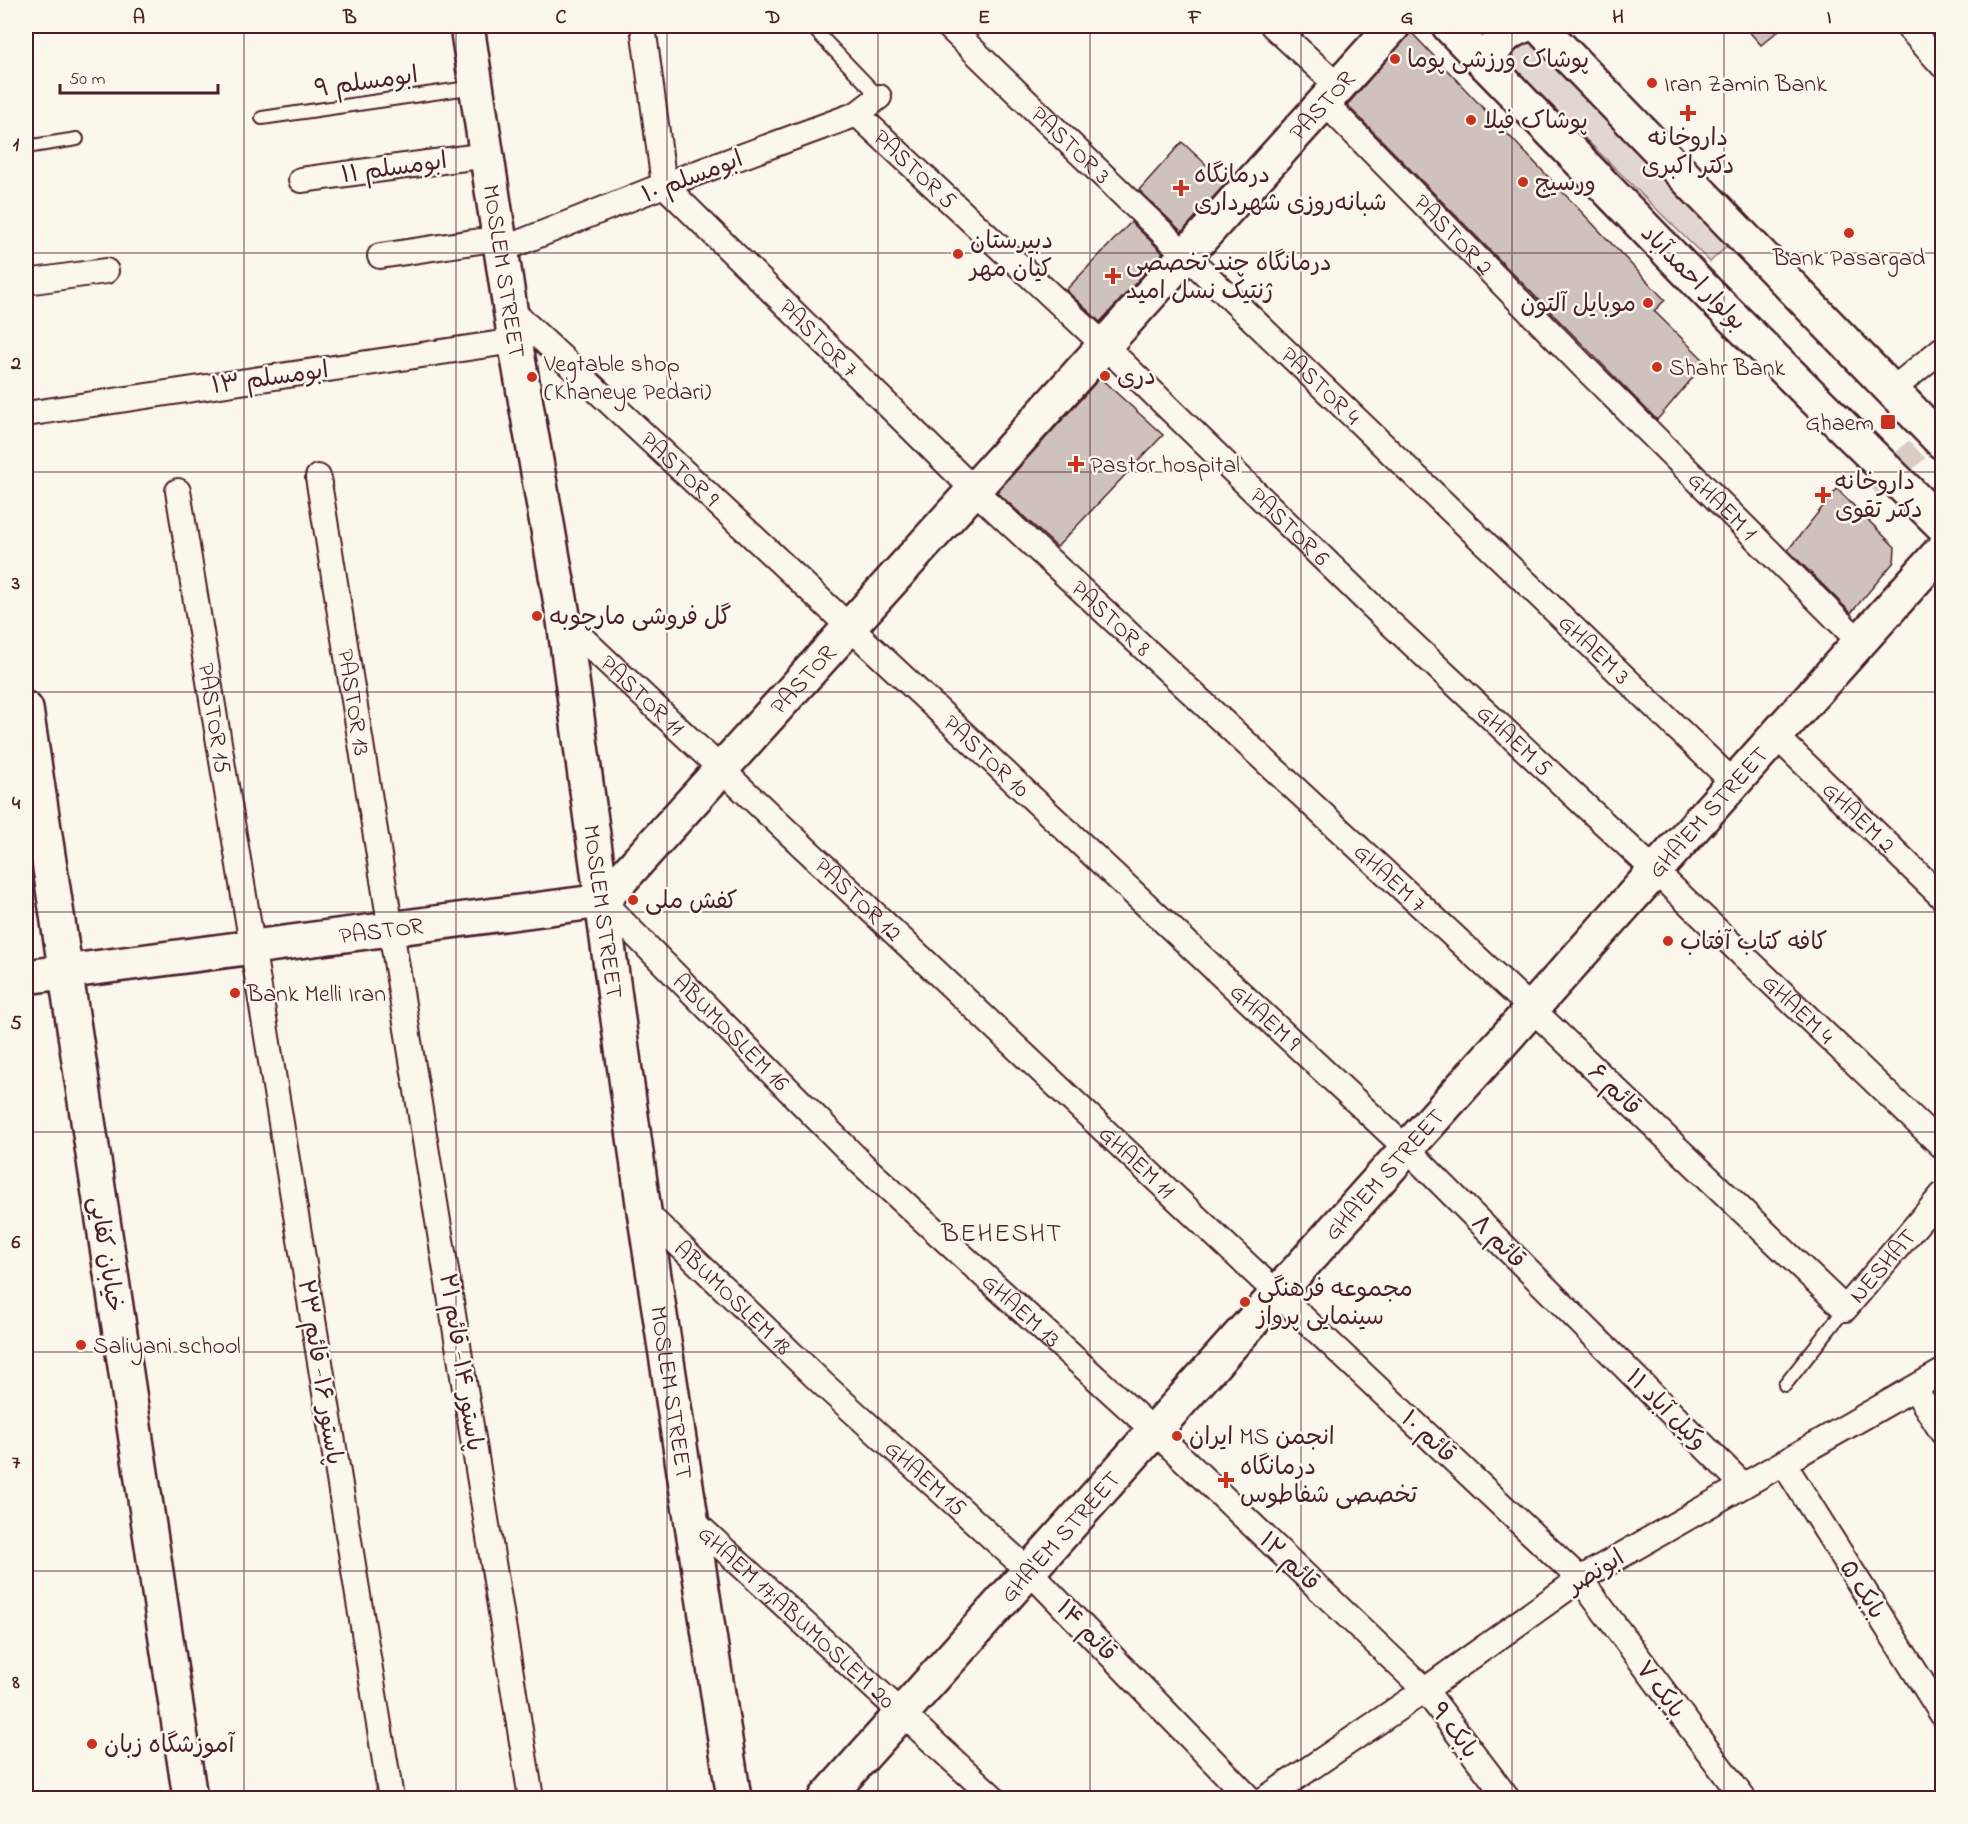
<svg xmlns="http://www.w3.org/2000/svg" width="1968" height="1824" viewBox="0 0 1968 1824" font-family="'Indie Flower','Playpen Sans Arabic',sans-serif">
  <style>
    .green { fill: #e2d7d0; stroke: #967b7e; stroke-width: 1.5 }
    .building { fill: #cfc2bc; stroke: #4a1f2b; stroke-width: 1.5 }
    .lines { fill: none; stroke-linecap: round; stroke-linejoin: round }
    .street-tunnel { stroke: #d8ccc5; stroke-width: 24; stroke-dasharray: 24 12; stroke-linecap: butt }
    .lane-casing { stroke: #4a1f2b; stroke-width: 16 }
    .street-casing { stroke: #4a1f2b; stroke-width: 28 }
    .secondary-casing { stroke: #4a1f2b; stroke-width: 38 }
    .primary-casing { stroke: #4a1f2b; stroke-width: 38 }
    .lane { stroke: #fbf7ec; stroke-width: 12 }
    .street { stroke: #fbf7ec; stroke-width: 24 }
    .secondary { stroke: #fbf7ec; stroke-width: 33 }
    .primary { stroke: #fbf7ec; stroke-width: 33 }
    .grid { fill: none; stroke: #4a1f2b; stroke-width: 1.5; stroke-opacity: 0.55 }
    .poi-dot { fill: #c8321e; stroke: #fbf7ec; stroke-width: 2 }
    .labels { text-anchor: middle; stroke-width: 5; stroke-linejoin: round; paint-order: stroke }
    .poi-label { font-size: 24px; fill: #4a1f2b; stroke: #fbf7ec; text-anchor: start }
    .street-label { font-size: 24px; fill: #4a1f2b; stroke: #fbf7ec }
    .neighbourhood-label { font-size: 26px; letter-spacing: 1.5px; fill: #4a1f2b; stroke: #fbf7ec }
    .neatline { fill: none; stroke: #4a1f2b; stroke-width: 2 }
    .grid-label { font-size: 20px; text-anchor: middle; font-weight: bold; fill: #4a1f2b }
  </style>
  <rect width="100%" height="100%" fill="#fbf7ec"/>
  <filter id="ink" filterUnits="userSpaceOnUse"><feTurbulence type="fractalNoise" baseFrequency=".0167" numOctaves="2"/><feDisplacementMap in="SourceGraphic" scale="12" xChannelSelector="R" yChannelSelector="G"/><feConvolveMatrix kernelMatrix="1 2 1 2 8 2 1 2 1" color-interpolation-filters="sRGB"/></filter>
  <g filter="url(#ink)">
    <path class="green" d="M 1521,37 L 1534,44 L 1550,60 L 1728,245 L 1710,262 L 1512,66 L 1502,53 Z"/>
    <g class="building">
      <path d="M 1744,26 L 1784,26 L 1761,45 Z"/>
      <path d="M 1411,32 L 1665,300 L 1654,311 L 1706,362 L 1657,420 L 1347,105 Z"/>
      <path d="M 1182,142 L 1226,183 L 1182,232 L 1139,190 Z"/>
      <path d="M 1131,222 L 1163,253 L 1100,322 L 1066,290 Z"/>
      <path d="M 1100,378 L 1163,435 L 1057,547 L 997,492 Z"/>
      <path d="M 1837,489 L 1895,547 L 1894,562 L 1851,613 L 1788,550 Z"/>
    </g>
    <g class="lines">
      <path class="street-tunnel" d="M 1873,490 L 1942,426"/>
      <g class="lane-casing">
        <g id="lane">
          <path d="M 811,26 L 879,97"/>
          <path d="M 262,118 L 475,87"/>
          <path d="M 26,147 L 77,139"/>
          <path d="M 1785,1385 L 1845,1309"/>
        </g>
      </g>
      <g class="street-casing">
        <g id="street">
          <path id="s1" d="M 643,26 L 664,185 L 974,490 L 1532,1009 L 1845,1309 L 1942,1195"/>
          <path id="s2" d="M 948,26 L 1734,783"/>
          <path d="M 1273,26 L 1339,87"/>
          <path d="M 1907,26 L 1942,65"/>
          <path id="s3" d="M 1325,103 L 1584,367 L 1860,642"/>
          <path id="s4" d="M 857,114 L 1105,346 L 1373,607 L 1655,871 L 1942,1146"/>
          <path d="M 301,180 L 487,155"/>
          <path d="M 501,250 L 664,185 L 857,114 L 879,97"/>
          <path d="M 380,256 L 500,238"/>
          <path d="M 26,282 L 106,271"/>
          <path id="s5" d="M 511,310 L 1407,1149 L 1743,1485"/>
          <path d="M 1892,390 L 1942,349"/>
          <path d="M 26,414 L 515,341"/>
          <path id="s6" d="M 318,477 L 531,1798"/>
          <path id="s7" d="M 178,491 L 391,1798"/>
          <path id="s8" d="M 564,621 L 1580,1579 L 1743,1798"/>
          <path id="s9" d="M 1776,736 L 1942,897"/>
          <path id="s10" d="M 602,901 L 862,1164 L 1154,1431 L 1425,1690 L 1507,1798"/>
          <path id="s11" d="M 644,1211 L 823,1384 L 1029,1571 L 1249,1798"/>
          <path d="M 1915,1389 L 1942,1432"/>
          <path d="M 1784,1464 L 1942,1714"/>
          <path id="s12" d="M 691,1519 L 994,1798"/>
          <path d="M 1266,1798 L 1425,1690 L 1580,1579 L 1942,1372"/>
        </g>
      </g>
      <g class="secondary-casing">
        <g id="secondary">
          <path id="s13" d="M 467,26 L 515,341 L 564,621 L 644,1211 L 734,1798"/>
          <path d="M 26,709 L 190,1798"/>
          <path id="s14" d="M 26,977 L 602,901 L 1393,26"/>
          <path id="s15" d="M 826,1798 L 1942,550"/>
        </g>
      </g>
      <g class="primary-casing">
        <g id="primary">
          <path d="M 1449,26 L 1707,292 L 1942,525"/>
          <path d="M 1539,26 L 1942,442"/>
          <path d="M 1486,64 C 1496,45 1503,33 1523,26"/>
        </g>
      </g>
      <use href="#lane" class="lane"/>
      <use href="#street" class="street"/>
      <use href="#secondary" class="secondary"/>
      <use href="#primary" class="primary"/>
    </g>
  </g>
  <path class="grid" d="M 244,26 L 244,1798M 456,26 L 456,1798M 667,26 L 667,1798M 878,26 L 878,1798M 1090,26 L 1090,1798M 1301,26 L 1301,1798M 1512,26 L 1512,1798M 1724,26 L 1724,1798M 26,253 L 1942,253M 26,472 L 1942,472M 26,692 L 1942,692M 26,912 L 1942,912M 26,1132 L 1942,1132M 26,1352 L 1942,1352M 26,1571 L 1942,1571"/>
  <g class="poi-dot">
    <circle cx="1395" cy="59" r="6"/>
    <circle cx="1652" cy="83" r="6"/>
    <path d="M1685 104h6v6h6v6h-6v6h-6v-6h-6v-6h6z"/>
    <circle cx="1471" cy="120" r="6"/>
    <circle cx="1523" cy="182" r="6"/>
    <path d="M1178 179h6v6h6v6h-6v6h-6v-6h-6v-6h6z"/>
    <circle cx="1849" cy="233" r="6"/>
    <circle cx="958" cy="254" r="6"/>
    <path d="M1110 267h6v6h6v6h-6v6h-6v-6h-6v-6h6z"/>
    <circle cx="1648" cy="303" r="6"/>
    <circle cx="1657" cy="367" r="6"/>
    <circle cx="1105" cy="376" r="6"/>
    <circle cx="532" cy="377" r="6"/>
    <rect x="1880" y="414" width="16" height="16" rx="3"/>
    <path d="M1073 455h6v6h6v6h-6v6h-6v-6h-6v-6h6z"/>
    <path d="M1820 486h6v6h6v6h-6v6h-6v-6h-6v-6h6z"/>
    <circle cx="537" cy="616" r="6"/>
    <circle cx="633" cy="900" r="6"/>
    <circle cx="1668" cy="941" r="6"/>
    <circle cx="235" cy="993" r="6"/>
    <circle cx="1245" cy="1302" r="6"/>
    <circle cx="81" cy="1345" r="6"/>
    <circle cx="1177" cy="1436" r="6"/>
    <path d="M1223 1471h6v6h6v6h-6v6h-6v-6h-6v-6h6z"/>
    <circle cx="92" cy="1744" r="6"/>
  </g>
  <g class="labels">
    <g class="poi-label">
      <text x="1407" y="67">پوشاک ورزشی پوما</text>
      <text x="1664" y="91">Iran Zamin Bank</text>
      <text x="1483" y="128">پوشاک فیلا</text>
      <text x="1688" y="145" text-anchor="middle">داروخانه<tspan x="1688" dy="28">دکتر اکبری</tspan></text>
      <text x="1194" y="182">درمانگاه<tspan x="1194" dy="28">شبانه‌روزی شهرداری</tspan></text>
      <text x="1535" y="190">ورسیج</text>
      <text x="970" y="248">دبیرستان<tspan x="970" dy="28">کیان مهر</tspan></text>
      <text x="1849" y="265" text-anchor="middle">Bank Pasargad</text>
      <text x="1126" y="270">درمانگاه چند تخصصی<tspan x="1126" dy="28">ژنتیک نسل امید</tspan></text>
      <text x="1636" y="311" text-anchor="end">موبایل آلتون</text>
      <text x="544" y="371">Vegtable shop<tspan x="544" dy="28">(Khaneye Pedari)</tspan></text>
      <text x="1669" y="375">Shahr Bank</text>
      <text x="1117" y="384">دری</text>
      <text x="1874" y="430" text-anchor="end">Ghaem</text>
      <text x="1090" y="472">Pastor hospital</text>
      <text x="1835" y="489">داروخانه<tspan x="1835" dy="28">دکتر تقوی</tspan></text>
      <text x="549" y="624">گل فروشی مارچوبه</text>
      <text x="645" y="908">کفش ملی</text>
      <text x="1680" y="949">کافه کتاب آفتاب</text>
      <text x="247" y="1001">Bank Melli Iran</text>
      <text x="1257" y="1296">مجموعه فرهنگی<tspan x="1257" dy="28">سینمایی پرواز</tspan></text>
      <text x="93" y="1353">Saliyani school</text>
      <text x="1189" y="1444">ایران MS انجمن</text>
      <text x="1240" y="1474">درمانگاه<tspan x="1240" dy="28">تخصصی شفاطوس</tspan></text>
      <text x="104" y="1752">آموزشگاه زبان</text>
    </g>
    <g class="street-label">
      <text transform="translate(366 81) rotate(-8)" y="8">ابومسلم ۹</text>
      <text dy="8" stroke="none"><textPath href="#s14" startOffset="1654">PASTOR</textPath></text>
      <text dy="8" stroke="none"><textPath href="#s2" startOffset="171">PASTOR 3</textPath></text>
      <text transform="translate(394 167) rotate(-8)" y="8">ابومسلم ۱۱</text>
      <text dy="8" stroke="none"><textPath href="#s4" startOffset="80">PASTOR 5</textPath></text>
      <text transform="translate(692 176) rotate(-21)" y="8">ابومسلم ۱۰</text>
      <text dy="8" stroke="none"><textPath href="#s3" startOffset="184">PASTOR 2</textPath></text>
      <text dy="8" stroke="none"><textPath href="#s13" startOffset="248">MOSLEM STREET</textPath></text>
      <text transform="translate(1694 277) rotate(45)" y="8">بولوار احمدآباد</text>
      <text dy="8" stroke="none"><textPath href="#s1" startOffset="378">PASTOR 7</textPath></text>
      <text transform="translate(270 377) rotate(-8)" y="8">ابومسلم ۱۳</text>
      <text dy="8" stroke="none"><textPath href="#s2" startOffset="518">PASTOR 4</textPath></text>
      <text dy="8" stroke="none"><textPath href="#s5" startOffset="232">PASTOR 9</textPath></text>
      <text dy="8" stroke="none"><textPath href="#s3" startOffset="566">GHAEM 1</textPath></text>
      <text dy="8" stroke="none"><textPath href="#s4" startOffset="598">PASTOR 6</textPath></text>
      <text dy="8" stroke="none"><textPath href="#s1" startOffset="783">PASTOR 8</textPath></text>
      <text dy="8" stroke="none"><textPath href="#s2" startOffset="898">GHAEM 3</textPath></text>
      <text dy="8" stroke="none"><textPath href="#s14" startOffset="880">PASTOR</textPath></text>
      <text dy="8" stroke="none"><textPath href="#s8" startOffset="108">PASTOR 11</textPath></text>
      <text dy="8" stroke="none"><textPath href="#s6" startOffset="228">PASTOR 13</textPath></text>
      <text dy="8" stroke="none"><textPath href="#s7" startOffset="230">PASTOR 15</textPath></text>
      <text dy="8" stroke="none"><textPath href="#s4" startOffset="908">GHAEM 5</textPath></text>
      <text dy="8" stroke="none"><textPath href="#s5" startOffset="652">PASTOR 10</textPath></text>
      <text dy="8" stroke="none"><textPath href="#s15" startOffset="1323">GHA'EM STREET</textPath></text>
      <text dy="8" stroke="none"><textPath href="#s9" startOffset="116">GHAEM 2</textPath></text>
      <text dy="8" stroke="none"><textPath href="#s1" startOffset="1164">GHAEM 7</textPath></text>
      <text dy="8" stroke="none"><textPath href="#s8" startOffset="405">PASTOR 12</textPath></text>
      <text dy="8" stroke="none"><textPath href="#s13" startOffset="896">MOSLEM STREET</textPath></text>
      <text dy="8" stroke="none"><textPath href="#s14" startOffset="358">PASTOR</textPath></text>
      <text dy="8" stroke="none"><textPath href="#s4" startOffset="1299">GHAEM 4</textPath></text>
      <text dy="8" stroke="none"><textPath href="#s5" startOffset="1034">GHAEM 9</textPath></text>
      <text dy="8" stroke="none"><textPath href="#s10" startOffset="184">ABUMOSLEM 16</textPath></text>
      <text transform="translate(1615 1089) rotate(44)" y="8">قائم ۶</text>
      <text dy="8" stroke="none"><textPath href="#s8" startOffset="788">GHAEM 11</textPath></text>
      <text dy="8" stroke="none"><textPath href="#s15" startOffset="837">GHA'EM STREET</textPath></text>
      <text transform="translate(1499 1241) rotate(45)" y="8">قائم ۸</text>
      <text transform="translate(107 1254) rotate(81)" y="8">خیابان کفایی</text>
      <text dy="8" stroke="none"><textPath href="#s1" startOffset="1848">NESHAT</textPath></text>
      <text dy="8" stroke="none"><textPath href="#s11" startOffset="124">ABUMOSLEM 18</textPath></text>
      <text dy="8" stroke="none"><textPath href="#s10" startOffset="586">GHAEM 13</textPath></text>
      <text transform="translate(462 1362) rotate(81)" y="8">پاستور ۱۴- قائم ۲۱</text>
      <text transform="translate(321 1372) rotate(81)" y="8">پاستور ۱۶- قائم ۲۳</text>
      <text dy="8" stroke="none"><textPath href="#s13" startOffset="1382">MOSLEM STREET</textPath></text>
      <text transform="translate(1667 1409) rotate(45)" y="8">وکیل آباد ۱۱</text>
      <text transform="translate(1429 1436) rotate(43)" y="8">قائم ۱۰</text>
      <text dy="8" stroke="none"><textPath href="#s11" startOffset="388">GHAEM 15</textPath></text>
      <text dy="8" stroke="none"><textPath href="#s15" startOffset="351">GHA'EM STREET</textPath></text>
      <text transform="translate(1290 1561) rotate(44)" y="8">قائم ۱۲</text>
      <text transform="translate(1595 1571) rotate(-32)" y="8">ابونصر</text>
      <text transform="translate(1863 1589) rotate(58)" y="8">بابک ۵</text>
      <text dy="8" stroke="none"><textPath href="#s12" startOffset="144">GHAEM 17;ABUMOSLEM 20</textPath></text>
      <text transform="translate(1087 1630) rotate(46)" y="8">قائم ۱۴</text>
      <text transform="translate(1661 1689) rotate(53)" y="8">بابک ۷</text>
      <text transform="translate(1455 1730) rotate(53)" y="8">بابک ۹</text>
    </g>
    <g class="neighbourhood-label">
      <text x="1002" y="1241">BEHESHT</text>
    </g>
  </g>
  <rect width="1968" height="1824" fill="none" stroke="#fbf7ec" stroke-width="66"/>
  <path d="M60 84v9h158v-9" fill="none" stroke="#4a1f2b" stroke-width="3"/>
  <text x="69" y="84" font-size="18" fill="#4a1f2b" stroke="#fbf7ec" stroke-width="4.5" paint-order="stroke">50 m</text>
  <rect x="33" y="33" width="1902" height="1758" class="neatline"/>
  <g class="grid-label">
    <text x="139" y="23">A</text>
    <text x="350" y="23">B</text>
    <text x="561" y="23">C</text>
    <text x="773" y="23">D</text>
    <text x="984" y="23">E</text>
    <text x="1195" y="23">F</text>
    <text x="1407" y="23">G</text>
    <text x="1618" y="23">H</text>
    <text x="1829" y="23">I</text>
    <text x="16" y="150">1</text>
    <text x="16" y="369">2</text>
    <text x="16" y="589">3</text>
    <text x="16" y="809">4</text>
    <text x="16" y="1029">5</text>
    <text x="16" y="1248">6</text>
    <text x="16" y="1468">7</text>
    <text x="16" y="1688">8</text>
  </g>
</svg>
